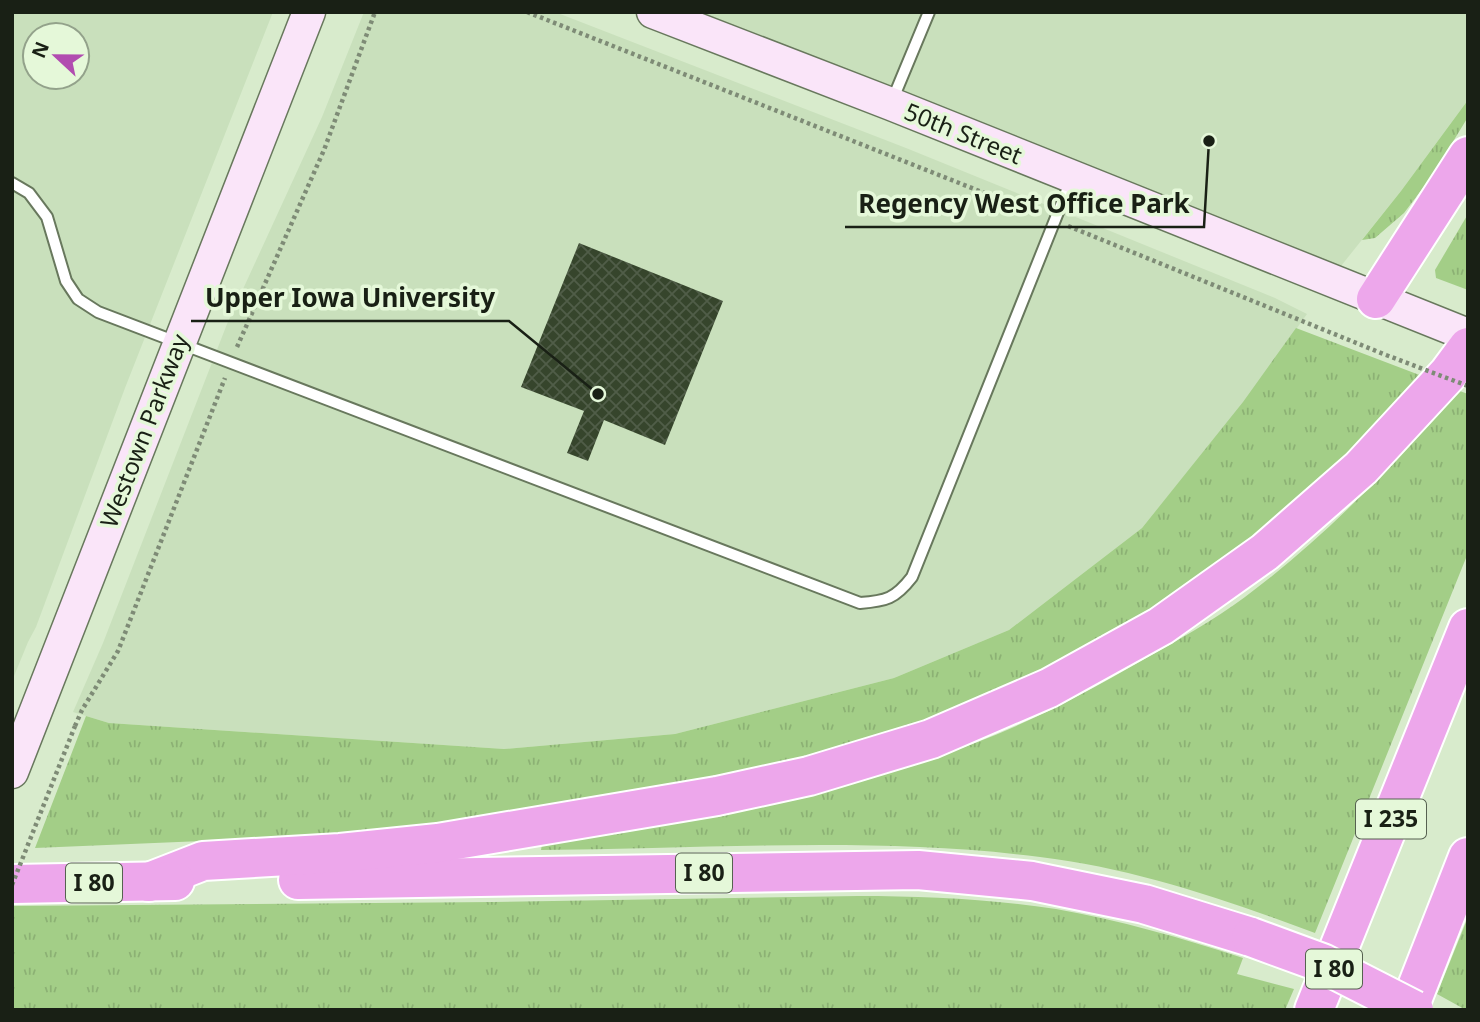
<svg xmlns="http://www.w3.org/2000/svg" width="1480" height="1022" viewBox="0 0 1480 1022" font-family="'Noto Sans',sans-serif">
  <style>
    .built { fill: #c9e0bc; fill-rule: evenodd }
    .grass { fill: url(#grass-tufts) }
    .building { fill: url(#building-cross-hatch) }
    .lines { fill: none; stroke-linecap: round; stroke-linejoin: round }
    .lane-casing { stroke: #68785d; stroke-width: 14 }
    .secondary-casing { stroke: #68785d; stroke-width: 35 }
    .highway-casing { stroke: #fff; stroke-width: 42 }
    .path { stroke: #7e8b76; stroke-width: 4.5; stroke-dasharray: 3.5 3.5; stroke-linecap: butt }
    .lane { stroke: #fff; stroke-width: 10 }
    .secondary { stroke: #fae5f9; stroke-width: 32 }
    .highway { stroke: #eda7eb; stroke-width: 38 }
    .highway-bridge-casing { stroke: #fff; stroke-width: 42; stroke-linecap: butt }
    .path-bridge { stroke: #7e8b76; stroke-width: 4.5; stroke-dasharray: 3.5 3.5; stroke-linecap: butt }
    .highway-bridge { stroke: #eda7eb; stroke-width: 38 }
    .labels { text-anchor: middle; stroke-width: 7; stroke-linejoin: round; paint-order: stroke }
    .shield { fill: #e5f8d9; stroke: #566150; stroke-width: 2 }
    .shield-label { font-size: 23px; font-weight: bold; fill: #192015 }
    .street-label { font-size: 24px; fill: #192015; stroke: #e5f8d9 }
    .leader { fill: none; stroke: #192015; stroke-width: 2.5 }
    .callout-dot { fill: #192015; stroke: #e5f8d9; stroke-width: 2.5 }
    .callout-label { font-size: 26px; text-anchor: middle; font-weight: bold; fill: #192015; stroke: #e5f8d9; stroke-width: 7; stroke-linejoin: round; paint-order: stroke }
  </style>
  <defs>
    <pattern id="grass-tufts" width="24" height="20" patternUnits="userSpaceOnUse" patternTransform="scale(1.75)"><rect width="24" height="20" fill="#a3ce87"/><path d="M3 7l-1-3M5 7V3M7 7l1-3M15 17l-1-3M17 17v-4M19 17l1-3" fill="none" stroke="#8cb174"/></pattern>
    <pattern id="building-cross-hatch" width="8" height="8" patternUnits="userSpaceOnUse" patternTransform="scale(1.75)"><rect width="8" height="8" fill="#36452c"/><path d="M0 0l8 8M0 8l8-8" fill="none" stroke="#505d48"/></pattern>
  </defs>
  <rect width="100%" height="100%" fill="#d8ebcc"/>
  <g class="built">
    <path d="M 12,12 L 273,12 L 125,388 L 36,627 L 28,642 L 12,681 ZM 35,35 L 77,35 L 77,77 L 35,77 Z"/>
    <path d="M 364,12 L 555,12 L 906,148 L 1275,298 L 1307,314 L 1244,402 L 1142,528 L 1009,630 L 894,678 L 675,734 L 504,749 L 109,723 L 73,712 L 103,643 L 227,324 L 322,117 Z"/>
    <path d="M 654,12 L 1468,12 L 1468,100 L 1401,191 L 1329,281 Z"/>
  </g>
  <g class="grass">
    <path d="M 1468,100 L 1468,117 L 1432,176 L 1404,213 L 1375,238 L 1362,240 L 1401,191 Z"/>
    <path d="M 1468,214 L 1468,290 L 1436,278 L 1435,270 Z"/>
    <path d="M 1296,328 L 1430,379 L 1315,492 L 1154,613 L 1060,666 L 963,708 L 876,739 L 741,774 L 487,819 L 296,837 L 35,848 L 86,716 L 109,723 L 504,749 L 675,734 L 894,678 L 1009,630 L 1142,528 L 1243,402 Z"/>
    <path d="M 1457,390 L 1468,394 L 1468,553 L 1315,933 C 1226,900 1134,868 1040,857 C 875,836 707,849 541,850 L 542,844 C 689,823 836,796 975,743 C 1033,721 1087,692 1141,661 C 1176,641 1213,621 1245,597 C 1324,538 1394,466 1457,390 Z"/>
    <path d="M 858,896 C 924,896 991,899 1056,909 C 1119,920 1182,938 1243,958 L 1237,974 L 1294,989 L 1285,1010 L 12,1010 L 12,906 L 493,902 Z"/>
    <path d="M 1468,917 L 1468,1010 L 1466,1010 L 1437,994 Z"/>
  </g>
  <path class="building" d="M 579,243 L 723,301 L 665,445 L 604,420 L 588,461 L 567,453 L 584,411 L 521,387 Z"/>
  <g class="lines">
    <g class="lane-casing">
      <g id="lane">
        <path d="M 892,101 L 929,12"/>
        <path d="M 12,183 L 29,193 L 47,217 L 66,281 L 78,299 L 98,312 L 860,603 C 886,601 895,599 912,577 L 1071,180"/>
      </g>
    </g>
    <g class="secondary-casing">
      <g id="secondary">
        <path d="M 653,12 L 891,104 L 1468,335"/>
        <path d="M 12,772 L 309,12"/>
      </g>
    </g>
    <g class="highway-casing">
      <g id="highway">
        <path d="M 1376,299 L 1468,156"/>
        <path d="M 298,880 L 918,870 L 1032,881 L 1144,904 L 1251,937"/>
        <path d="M 149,882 L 203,861 L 340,853 L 438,843 L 717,796 L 809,776 L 931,739 L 1049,688 L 1161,626 L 1265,552 L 1361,468 L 1448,374 L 1468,347"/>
        <path d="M 12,884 L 175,881"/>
        <path d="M 1314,1010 L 1468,628"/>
        <path d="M 1408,1010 L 1468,857"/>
      </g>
    </g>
    <g class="path">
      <path d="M 527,12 L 1040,215"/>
      <path d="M 1068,226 L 1386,355"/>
      <path d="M 237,347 L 324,150 L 375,12"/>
      <path d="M 75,726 L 82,710 L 118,651 L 225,378"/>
    </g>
    <use href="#lane" class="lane"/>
    <use href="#secondary" class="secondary"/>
    <use href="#highway" class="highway"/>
    <g class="highway-bridge-casing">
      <path id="highway-bridge" d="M 1251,937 L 1322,963 L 1414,1010"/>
    </g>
    <g class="path-bridge">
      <path d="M 1386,355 L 1468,386"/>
      <path d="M 12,885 L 75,726"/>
    </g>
    <use href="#highway-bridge" class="highway-bridge"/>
  </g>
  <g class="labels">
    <g class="shield">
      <rect x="1356" y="799.5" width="70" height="39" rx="5"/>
      <rect x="676" y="853.5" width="56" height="39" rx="5"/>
      <rect x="66" y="863.5" width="56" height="39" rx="5"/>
      <rect x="1306" y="949.5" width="56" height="39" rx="5"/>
    </g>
    <g class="shield-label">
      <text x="1391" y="827">I 235</text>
      <text x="704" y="881">I 80</text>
      <text x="94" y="891">I 80</text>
      <text x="1334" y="977">I 80</text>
    </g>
    <g class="street-label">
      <text transform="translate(963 134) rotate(22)" y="8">50th Street</text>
      <text transform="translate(145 431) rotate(-69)" y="8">Westown Parkway</text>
    </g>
  </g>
  <path class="leader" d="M1209 141L1204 227H845M598 394L509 321H191"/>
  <g class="callout-dot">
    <circle cx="1209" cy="141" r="7"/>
    <circle cx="598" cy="394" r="7"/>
  </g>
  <g class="callout-label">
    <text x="1024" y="213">Regency West Office Park</text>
    <text x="350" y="307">Upper Iowa University</text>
  </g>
  <rect width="1480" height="1022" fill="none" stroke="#192015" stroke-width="28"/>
  <g transform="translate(56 56) rotate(292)"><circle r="33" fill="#e5f8d9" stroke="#93a28b" stroke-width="2"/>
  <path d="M0-5L12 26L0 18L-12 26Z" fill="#b14cb0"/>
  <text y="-10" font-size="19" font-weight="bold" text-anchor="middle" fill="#192015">N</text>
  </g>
</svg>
